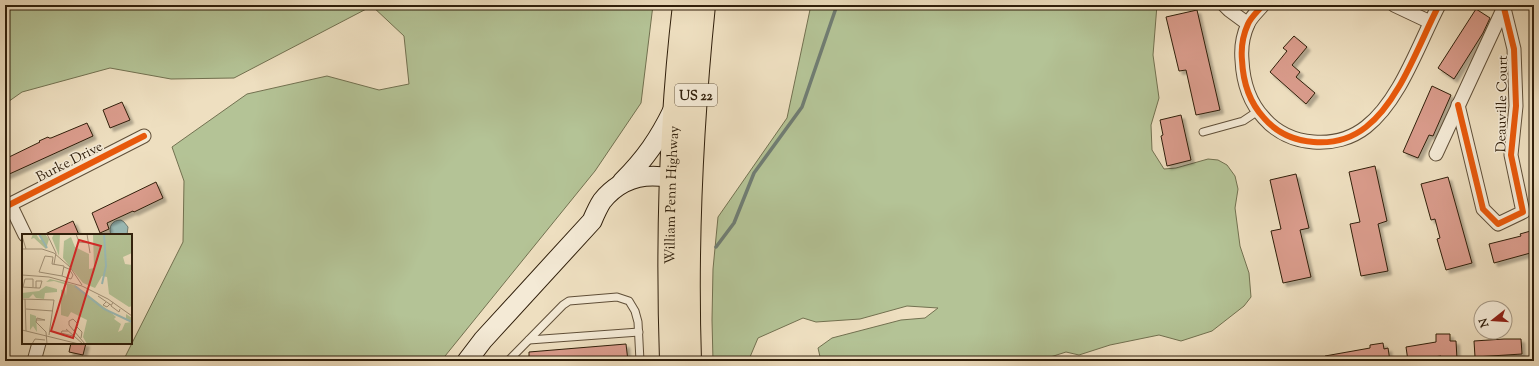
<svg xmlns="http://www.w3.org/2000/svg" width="1539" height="366" viewBox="0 0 1539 366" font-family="'Sorts Mill Goudy',serif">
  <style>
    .green { fill: #b4c396; stroke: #727150 }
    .water { fill: #9bbcb8; stroke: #707d73 }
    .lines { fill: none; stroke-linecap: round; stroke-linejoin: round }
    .stream { stroke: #707d73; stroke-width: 3.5 }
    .building { fill: #da9c8c; stroke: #301f0b; filter: url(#shadow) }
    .service-casing { stroke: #604f38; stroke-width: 9 }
    .minor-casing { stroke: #604f38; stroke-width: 15 }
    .secondary-casing { stroke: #301f0b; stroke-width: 21 }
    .trunk-casing { stroke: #301f0b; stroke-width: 24 }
    .service { stroke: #f4ead6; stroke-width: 7 }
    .minor { stroke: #f4ead6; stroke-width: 13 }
    .secondary { stroke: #f4ead6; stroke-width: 19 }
    .trunk { stroke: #eedfc0; stroke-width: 22 }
    .cycleway-casing { stroke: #f4ead6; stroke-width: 8 }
    .cycleway { stroke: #e8590c; stroke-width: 6 }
    .labels { text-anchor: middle; stroke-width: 3; stroke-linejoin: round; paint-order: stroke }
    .shield { fill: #f4ead6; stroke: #6b5c48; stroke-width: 1 }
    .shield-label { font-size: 13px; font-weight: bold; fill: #301f0b }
    .street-label { font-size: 14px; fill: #301f0b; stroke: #f4ead6 }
    .inset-river { fill: none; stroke: #9bbcb8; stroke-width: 2 }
    .inset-road { fill: none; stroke: #a29278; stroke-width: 1 }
    .view { fill: #d62828; fill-opacity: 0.15; stroke: #d62828; stroke-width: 2 }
    .inset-edge { fill: none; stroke: #301f0b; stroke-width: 2 }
  </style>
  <defs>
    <filter id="shadow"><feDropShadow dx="3.5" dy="3.5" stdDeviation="1" flood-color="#0004"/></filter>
  </defs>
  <rect width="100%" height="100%" fill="#eedfc0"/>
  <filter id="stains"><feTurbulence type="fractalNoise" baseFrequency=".005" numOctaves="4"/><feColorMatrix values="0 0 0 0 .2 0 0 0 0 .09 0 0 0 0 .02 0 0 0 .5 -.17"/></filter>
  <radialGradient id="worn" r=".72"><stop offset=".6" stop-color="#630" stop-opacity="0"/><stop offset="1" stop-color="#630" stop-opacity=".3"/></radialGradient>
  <g class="green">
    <path d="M 5,5 L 653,5 L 641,103 L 595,171 L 441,361 L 123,361 L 183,242 L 184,181 L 172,147 L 247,94 L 327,76 L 379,90 L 409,84 L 404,36 L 372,6 L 234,78 L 171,79 L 110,68 L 22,92 L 5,104 Z"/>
    <path d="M 811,5 L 1157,5 L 1153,55 L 1159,98 L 1151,125 L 1152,150 L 1164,169 L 1176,168 L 1208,159 L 1218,160 L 1227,165 L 1235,176 L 1238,189 L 1235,208 L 1240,246 L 1249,273 L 1251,297 L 1244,306 L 1212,331 L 1181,341 L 1159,335 L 1110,345 L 1079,355 L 1066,352 L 1038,361 L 821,361 L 818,348 L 832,338 L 901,320 L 925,318 L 938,308 L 907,306 L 860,319 L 816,322 L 803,318 L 758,338 L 750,357 L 750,361 L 713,361 L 712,320 L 713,269 L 718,217 L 787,118 Z"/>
  </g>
  <path class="water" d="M 121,220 L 124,222 L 128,227 L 127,235 L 111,235 C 108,227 112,220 121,220 Z"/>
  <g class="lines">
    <path class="stream" d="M 716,247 L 734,223 L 754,173 L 802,107 L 837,5"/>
  </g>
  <g class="building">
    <path d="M 1476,9 L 1490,18 L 1483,33 L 1454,79 L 1438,68 Z"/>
    <path d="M 1197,10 L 1220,110 L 1196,115 L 1186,70 L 1179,71 L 1166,17 Z"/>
    <path d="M 1294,36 L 1307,47 L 1292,65 L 1300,72 L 1296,77 L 1315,93 L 1306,104 L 1270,72 L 1287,51 L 1283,48 Z"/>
    <path d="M 1432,86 L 1451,95 L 1433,136 L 1429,135 L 1418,158 L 1403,152 Z"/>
    <path d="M 122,102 L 130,120 L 110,128 L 103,110 Z"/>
    <path d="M 1181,115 L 1191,160 L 1167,166 L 1161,136 L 1163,135 L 1160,120 Z"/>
    <path d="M 87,123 L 93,136 L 5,176 L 5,159 L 40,142 L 39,141 L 48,137 L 49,138 L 51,138 Z"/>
    <path d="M 1375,166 L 1387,221 L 1378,224 L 1388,271 L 1361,276 L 1350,224 L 1360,222 L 1349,172 Z"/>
    <path d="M 1296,174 L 1309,228 L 1300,230 L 1311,277 L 1283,283 L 1271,231 L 1281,229 L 1270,180 Z"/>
    <path d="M 1448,177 L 1472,263 L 1446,270 L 1437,239 L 1440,238 L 1435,219 L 1431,220 L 1421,184 Z"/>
    <path d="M 156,182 L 163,198 L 134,212 L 133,211 L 107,223 L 109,229 L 100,233 L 92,213 Z"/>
    <path d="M 73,221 L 79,235 L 43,235 Z"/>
    <path d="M 1534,230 L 1534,252 L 1494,263 L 1489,244 L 1521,236 L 1520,234 Z"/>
    <path d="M 1436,334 L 1450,334 L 1450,341 L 1456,341 L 1457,359 L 1441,359 L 1441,356 L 1418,359 L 1418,361 L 1408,361 L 1406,347 L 1436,342 Z"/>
    <path d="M 1504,339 L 1521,339 L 1522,354 L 1475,357 L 1474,341 Z"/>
    <path d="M 71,343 L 86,343 L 83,355 L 69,352 Z"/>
    <path d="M 1383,343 L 1384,349 L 1388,348 L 1390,361 L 1325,361 L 1325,356 L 1370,348 L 1370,345 Z"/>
    <path d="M 626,344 L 628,361 L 529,361 L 529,352 Z"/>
  </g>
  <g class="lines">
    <g class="service-casing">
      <g id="service">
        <path d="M 1203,132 L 1243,121 L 1258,111"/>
        <path d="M 529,340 L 639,332"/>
        <path d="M 508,361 L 563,305 L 569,301 L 617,297 L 629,301 L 635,311 L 638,322 L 640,361"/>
      </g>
    </g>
    <g class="minor-casing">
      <g id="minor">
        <path d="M 1224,5 L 1229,10 L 1248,24"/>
        <path d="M 1263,5 C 1258,11 1251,17 1248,24 C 1243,35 1241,49 1242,60 C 1243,82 1249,102 1264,118 C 1289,147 1337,150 1366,127 C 1400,101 1419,43 1439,5"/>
        <path d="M 1394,5 L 1430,22"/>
        <path d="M 1458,105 L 1483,209 L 1498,224 L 1523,212 L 1511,155 L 1516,106 L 1514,49 L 1504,8"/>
        <path d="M 1436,154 L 1505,5"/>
        <path d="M 10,204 L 25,235"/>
        <path d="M 5,207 L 144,136"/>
        <path d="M 34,361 L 39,343"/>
      </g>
    </g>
    <g class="secondary-casing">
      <g id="secondary">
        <path d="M 622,182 C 645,159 659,139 673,110"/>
        <path d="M 467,361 L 483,340 L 592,221 C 595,214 598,207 602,201 C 623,175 653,171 684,182"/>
      </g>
    </g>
    <g class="trunk-casing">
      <g id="trunk">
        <path id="s1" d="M 671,361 C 667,243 670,123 684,5"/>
        <path d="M 690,361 C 686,242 692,123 704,5"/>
      </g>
    </g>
    <use href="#service" class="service"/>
    <use href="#minor" class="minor"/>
    <use href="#secondary" class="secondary"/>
    <use href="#trunk" class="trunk"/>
    <g class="cycleway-casing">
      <g id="cycleway">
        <path d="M 1263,5 C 1258,11 1251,17 1248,24 C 1243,35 1241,49 1242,60 C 1243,82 1249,102 1264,118 C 1289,147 1337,150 1366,127 C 1400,101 1419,43 1439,5"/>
        <path d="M 1458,105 L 1483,209 L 1498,224 L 1523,212 L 1511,155 L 1516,106 L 1514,49 L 1504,8"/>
        <path d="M 5,207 L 144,136"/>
      </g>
    </g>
    <use href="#cycleway" class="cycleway"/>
  </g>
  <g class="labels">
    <rect class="shield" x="675" y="84" width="42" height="22" rx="3"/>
    <g class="shield-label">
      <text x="696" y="100">US 22</text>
    </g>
    <g class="street-label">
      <text transform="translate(1501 104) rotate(-89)" y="5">Deauville Court</text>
      <text transform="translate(69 161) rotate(-27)" y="5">Burke Drive</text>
      <text dy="5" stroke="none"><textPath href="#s1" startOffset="166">William Penn Highway</textPath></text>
    </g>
  </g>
  <g transform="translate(22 234)">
    <rect width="110" height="110" fill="#eedfc0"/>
    <path d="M 11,0 L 14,0 L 18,6 L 20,5 L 18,0 L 23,0 L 27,5 L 24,15 L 12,4 L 9,5 ZM 32,0 L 38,0 L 37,22 L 30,4 ZM 71,0 L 110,0 L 110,19 L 101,23 L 103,30 L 110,31 L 110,72 L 107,73 L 87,60 L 85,43 L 80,42 L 73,54 L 61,49 L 41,24 L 42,7 L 49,3 L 53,13 L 67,20 L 67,35 L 72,34 ZM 28,45 L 53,51 L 86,76 L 94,83 L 92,85 L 99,90 L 96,98 L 100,96 L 103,89 L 109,88 L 104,86 L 104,80 L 110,84 L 110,110 L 65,110 L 61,103 L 65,86 L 49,78 L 46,83 L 39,81 L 39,56 L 43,55 L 44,62 L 45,51 L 32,47 L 24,48 ZM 24,52 L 35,55 L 35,58 L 23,59 L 22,65 L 14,64 L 11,60 L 7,64 L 0,64 L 0,59 L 17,57 ZM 8,80 L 14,82 L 15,98 L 11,92 L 8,96 Z" fill="#b4c396"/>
    <path class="inset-river" d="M 17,0 L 25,14M 80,50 L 84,32 L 82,0M 53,52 L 82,75 L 110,88"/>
    <path class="inset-road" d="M 25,0 L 34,19 L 32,30M 54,0 L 57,8 L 67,9M 65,0 L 68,19M 0,2 L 4,15M 0,15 L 20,15 L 32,19 L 48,33 L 60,51M 23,22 L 31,23 L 30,30 L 42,32 L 40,42 L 17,38 ZM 0,41 L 27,43 L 60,52 L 86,65 L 110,82M 40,42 L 49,45 L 51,41 L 47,35 L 42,33M 0,53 L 16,54 L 18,54 L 20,47 L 14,47 L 14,54M 1,53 L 3,45 L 11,45 L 11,53M 76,62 L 89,71M 0,65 L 32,66 L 27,101M 3,65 L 4,97M 84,68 L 81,71 L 85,73 L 88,70M 91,68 L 89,72 L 97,78 L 98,75M 4,75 L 31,77M 15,86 L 23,86 L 15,84 L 14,88 L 24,98 L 25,110M 55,93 L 60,98 L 59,104M 44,95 L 61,110M 0,96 L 57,110M 46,97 L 40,97 L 39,99 L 51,102M 52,97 L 56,90 L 51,85 L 47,87 L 47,91 L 63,110M 10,110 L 13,105 L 23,106"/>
    <path class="view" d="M 57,6 L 79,12 L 51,104 L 29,97 Z"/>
    <rect width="110" height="110" class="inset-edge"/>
  </g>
  <rect width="1539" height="366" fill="none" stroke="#eedfc0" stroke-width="20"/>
  <rect x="6" y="6" width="1527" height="354" fill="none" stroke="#301f0b" stroke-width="2"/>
  <rect x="10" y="10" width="1519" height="346" fill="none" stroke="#301f0b"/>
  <g transform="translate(1493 320) rotate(253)"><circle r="19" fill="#f4ead6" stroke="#a69985"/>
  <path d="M0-3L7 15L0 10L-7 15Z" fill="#8f2418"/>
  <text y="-6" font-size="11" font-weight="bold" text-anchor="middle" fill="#301f0b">N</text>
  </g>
  <rect width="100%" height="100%" filter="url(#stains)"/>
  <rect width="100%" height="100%" fill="url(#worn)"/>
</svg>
